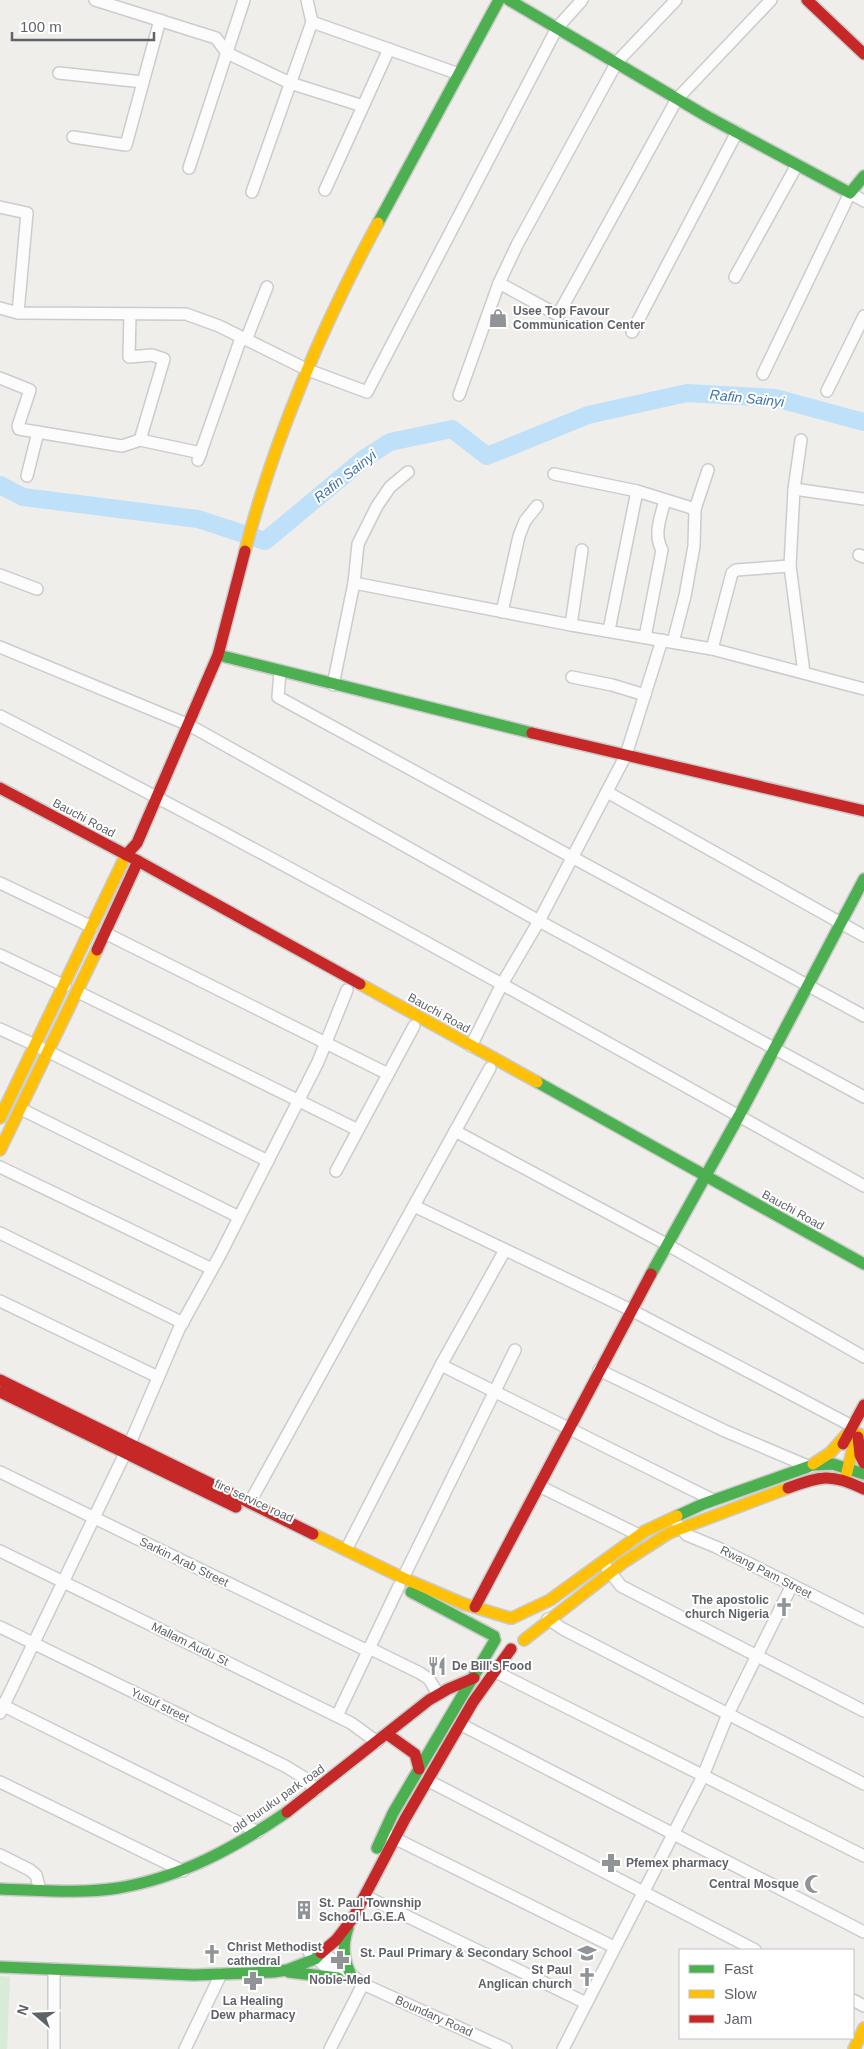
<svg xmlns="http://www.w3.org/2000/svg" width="864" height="2049" viewBox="0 0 864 2049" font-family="Arial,sans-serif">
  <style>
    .green { fill: #d8ebd6 }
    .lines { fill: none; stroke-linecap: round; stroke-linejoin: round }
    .river { stroke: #bfe0f9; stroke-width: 18 }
    .street-casing { stroke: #cbcccc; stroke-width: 14 }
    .fast-casing { stroke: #cacacb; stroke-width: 14 }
    .slow-casing { stroke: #cacacb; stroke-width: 14 }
    .jam-casing { stroke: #cacacb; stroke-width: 14 }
    .street { stroke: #fdfcfc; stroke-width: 11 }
    .fast { stroke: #4caf50; stroke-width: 11 }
    .slow { stroke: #ffc107; stroke-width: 11 }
    .jam { stroke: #c62828; stroke-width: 11 }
    .labels { text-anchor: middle; stroke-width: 4; stroke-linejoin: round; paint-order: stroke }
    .poi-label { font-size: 12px; font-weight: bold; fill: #5f6368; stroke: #fff; text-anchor: start }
    .street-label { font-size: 12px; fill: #5f6368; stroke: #fff }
    .water-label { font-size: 14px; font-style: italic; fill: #4174aa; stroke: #fff }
  </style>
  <rect width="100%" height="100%" fill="#efeeea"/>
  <path class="green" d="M 0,1976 L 10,1977 L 7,2049 L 0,2049 Z"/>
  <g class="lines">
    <path class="river" d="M 0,485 L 23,497 L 198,519 L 265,541 L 365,458 L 390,442 L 452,429 L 487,456 L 588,415 L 687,393 L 775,398 L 864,422"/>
    <g class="street-casing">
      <g id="street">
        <path d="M 95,0 L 216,38 L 227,53 L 290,83 L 363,106"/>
        <path d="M 307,0 L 312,22"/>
        <path d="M 59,73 L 143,82"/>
        <path d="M 73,137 L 126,145 L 160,20"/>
        <path d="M 189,168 L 244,0"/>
        <path d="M 325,190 L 389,49"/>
        <path d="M 252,192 L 312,22 L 459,74"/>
        <path d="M 0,207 L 27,213 L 18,313"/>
        <path d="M 735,277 L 797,165"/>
        <path d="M 499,283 L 558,315 L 677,99 L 771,0"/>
        <path d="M 0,308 L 18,313 L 186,314 L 219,326 L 308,370 L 367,392 L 557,28 L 582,0"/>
        <path d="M 130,314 L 129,357 L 152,355 L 164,359 L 140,440"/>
        <path d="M 632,332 L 737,132"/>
        <path d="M 246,340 L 267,287"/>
        <path d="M 763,374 L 850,193 L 864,201"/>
        <path d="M 0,378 L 30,390 L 18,426 L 19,429 L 122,446 L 140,440 L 201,453"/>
        <path d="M 827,391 L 864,316"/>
        <path d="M 459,395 L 499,283 L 517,245 L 617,62 L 676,0"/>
        <path d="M 801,440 L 794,489 L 790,566 L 804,673"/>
        <path d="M 198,460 L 241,338"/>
        <path d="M 554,474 L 637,491 L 695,509"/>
        <path d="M 27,476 L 38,432"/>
        <path d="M 794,489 L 864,499"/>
        <path d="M 859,555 L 864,557"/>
        <path d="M 0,575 L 37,589"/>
        <path d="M 354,583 L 571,625 L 712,649 L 864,689"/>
        <path d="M 502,612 L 519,536 L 525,521 L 537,506"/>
        <path d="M 571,625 L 582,550"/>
        <path d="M 609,630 L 637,491"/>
        <path d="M 645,637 L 662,550 C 653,534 661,516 665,500"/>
        <path d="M 673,642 L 685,596 L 694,546 L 695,509 L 708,470"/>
        <path d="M 0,647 L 189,725 L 539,921 L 864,1097"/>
        <path d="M 712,649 L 732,573 L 736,570 L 790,566"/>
        <path d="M 280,672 L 278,697 L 864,1016"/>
        <path d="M 572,677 L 612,685 L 645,695"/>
        <path d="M 333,685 L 354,583 L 358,544 L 377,506 L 390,487 L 408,472"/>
        <path d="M 0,716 C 292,865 578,1026 864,1186"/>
        <path d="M 607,792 L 864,936"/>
        <path d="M 0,883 L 92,927"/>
        <path d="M 105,933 L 388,1074"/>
        <path d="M 0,955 L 65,986"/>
        <path d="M 78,992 L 358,1130"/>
        <path d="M 0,1029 L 35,1045 L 268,1161"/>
        <path d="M 471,1046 L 502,984 L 539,921 L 626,755 L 662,640"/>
        <path d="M 21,1109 L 239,1217"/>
        <path d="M 455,1131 L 666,1244 L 864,1357"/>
        <path d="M 0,1167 L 212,1269"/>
        <path d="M 336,1171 L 414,1026"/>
        <path d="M 414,1206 L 631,1310 L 852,1426"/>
        <path d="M 0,1233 L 183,1323"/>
        <path d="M 0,1301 L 158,1377"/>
        <path d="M 441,1365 L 713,1500"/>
        <path d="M 599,1370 L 725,1431 L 810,1467"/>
        <path d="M 0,1472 L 368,1651"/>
        <path d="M 539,1486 L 639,1535"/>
        <path d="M 250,1502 L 490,1068"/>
        <path d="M 678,1525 L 687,1535 L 716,1547 L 864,1621"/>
        <path d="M 346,1550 L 441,1365 L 505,1250"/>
        <path d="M 0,1551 L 351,1723 L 377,1742"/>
        <path d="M 607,1568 L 621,1586 L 864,1711"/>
        <path d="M 403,1578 L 515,1350"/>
        <path d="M 548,1619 L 563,1629 L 864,1784"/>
        <path d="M 0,1627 L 285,1766 L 303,1777 L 316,1790"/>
        <path d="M 369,1648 L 420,1673 L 429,1679 L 438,1694"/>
        <path d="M 494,1671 L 864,1856"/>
        <path d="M 0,1704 L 258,1832"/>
        <path d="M 0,1713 L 130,1443 L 179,1329 L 220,1255 L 318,1062 L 347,990"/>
        <path d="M 337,1716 L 399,1586"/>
        <path d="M 460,1724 L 864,1932"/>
        <path d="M 427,1780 L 755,1950"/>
        <path d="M 0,1782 L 183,1871"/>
        <path d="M 390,1836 L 614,1947"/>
        <path d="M 0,1855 L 30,1870 L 36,1875 L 40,1890"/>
        <path d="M 365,1896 L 586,2003"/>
        <path d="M 319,1949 L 363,1984 L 506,2049"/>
        <path d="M 309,1952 L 337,1977"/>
        <path d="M 54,1969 L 54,2049"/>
        <path d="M 853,2000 L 864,2006"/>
        <path d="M 185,2049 L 221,1974"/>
        <path d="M 330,2049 L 363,1984"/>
        <path d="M 563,2049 L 703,1776 L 728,1714 L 792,1585"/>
      </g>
    </g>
    <g class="fast-casing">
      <g id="fast">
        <path d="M 509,0 L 708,117 L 850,193 L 864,176"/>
        <path d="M 378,223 L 499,0"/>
        <path d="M 218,655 L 532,733"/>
        <path d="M 537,1082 L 864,1264"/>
        <path d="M 651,1274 L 739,1116 L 864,879"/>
        <path d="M 677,1516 L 703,1504 L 813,1465 L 833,1464 L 864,1474"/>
        <path d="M 411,1592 L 494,1636"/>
        <path d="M 377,1848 L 393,1813 L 495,1640"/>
        <path d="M 0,1889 C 39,1890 79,1894 118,1888 C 180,1878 236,1847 287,1812"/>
        <path d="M 348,1928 C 342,1945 343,1959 351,1975"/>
        <path d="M 0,1967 L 194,1975 L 273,1972 L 287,1970 L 315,1959 L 321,1953"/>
        <path d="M 289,1972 L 338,1978"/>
      </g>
    </g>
    <g class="slow-casing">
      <g id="slow">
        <path d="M 245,551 C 274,439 323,324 378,223"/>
        <path d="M 360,984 L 537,1082"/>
        <path d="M 0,1118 L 126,855"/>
        <path d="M 0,1150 L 97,950"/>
        <path d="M 813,1464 L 830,1453 L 848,1433"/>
        <path d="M 845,1480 L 853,1448 L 859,1434"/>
        <path d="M 313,1534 L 403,1578 L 464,1604 L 510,1618"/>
        <path d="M 512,1618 L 550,1600 L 645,1531 L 677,1516"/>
        <path d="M 524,1640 L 624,1562 L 669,1533 L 788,1488"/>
        <path d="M 854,2049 L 864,2028"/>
      </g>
    </g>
    <g class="jam-casing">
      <g id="jam">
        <path d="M 807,0 L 864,54"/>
        <path d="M 532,733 L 864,811"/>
        <path d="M 0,788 L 138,861 L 360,984"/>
        <path d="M 126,855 L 137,843 L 218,655 L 245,551"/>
        <path d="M 97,950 L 138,861"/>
        <path d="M 0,1380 L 313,1534"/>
        <path d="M 0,1392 L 236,1507"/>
        <path d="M 858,1437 L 860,1455 L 864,1463"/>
        <path d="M 843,1444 L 864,1405"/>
        <path d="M 788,1488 C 821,1476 831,1473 864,1489"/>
        <path d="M 475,1607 L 651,1274"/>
        <path d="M 387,1734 L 415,1754 L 419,1769"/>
        <path d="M 287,1812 L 429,1700 L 448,1689 L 474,1678"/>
        <path d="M 321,1953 L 336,1940 L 353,1918 L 405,1819 L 473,1702 L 511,1649"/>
      </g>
    </g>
    <use href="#street" class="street"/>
    <use href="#fast" class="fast"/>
    <use href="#slow" class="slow"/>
    <use href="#jam" class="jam"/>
  </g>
  <defs>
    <g id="shop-bare" transform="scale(1.5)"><path d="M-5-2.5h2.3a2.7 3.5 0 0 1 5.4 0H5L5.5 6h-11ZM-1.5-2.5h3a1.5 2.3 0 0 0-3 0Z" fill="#919496" stroke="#fff" stroke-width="2.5" paint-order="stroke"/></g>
    <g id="church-bare" transform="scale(1.5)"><path d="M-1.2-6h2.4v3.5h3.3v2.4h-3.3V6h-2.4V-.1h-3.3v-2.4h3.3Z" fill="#919496" stroke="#fff" stroke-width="2.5" paint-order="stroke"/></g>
    <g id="restaurant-bare" transform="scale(1.5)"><path d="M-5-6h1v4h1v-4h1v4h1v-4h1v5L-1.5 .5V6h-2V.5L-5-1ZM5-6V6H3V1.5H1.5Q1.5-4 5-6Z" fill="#919496" stroke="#fff" stroke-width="2.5" paint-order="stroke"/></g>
    <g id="pharmacy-bare" transform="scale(1.5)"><path d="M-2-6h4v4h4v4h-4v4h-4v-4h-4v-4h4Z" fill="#919496" stroke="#fff" stroke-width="2.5" paint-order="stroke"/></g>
    <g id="mosque-bare" transform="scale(1.5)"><path d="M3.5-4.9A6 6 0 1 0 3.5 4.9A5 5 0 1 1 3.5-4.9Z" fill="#919496" stroke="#fff" stroke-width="2.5" paint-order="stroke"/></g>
    <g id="building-bare" transform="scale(1.5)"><path d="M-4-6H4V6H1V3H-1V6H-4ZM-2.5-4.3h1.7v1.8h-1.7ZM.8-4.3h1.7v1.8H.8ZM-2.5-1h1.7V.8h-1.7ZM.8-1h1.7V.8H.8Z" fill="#919496" stroke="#fff" stroke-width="2.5" paint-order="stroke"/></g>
    <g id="school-bare" transform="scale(1.5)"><path d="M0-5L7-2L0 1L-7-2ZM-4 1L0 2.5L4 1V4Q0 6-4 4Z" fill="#919496" stroke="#fff" stroke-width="2.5" paint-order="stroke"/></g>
  </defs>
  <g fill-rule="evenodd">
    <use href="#shop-bare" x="498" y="318"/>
    <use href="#church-bare" x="784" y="1607"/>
    <use href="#restaurant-bare" x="437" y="1666"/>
    <use href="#pharmacy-bare" x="611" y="1863"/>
    <use href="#mosque-bare" x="814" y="1884"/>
    <use href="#building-bare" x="304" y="1910"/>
    <use href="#school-bare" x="587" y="1953"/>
    <use href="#church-bare" x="212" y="1954"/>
    <use href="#pharmacy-bare" x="340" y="1960"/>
    <use href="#church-bare" x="587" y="1977"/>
    <use href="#pharmacy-bare" x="253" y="1981"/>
  </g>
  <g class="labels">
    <g class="poi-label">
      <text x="513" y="315">Usee Top Favour<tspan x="513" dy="14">Communication Center</tspan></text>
      <text x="769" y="1604" text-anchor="end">The apostolic<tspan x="769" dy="14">church Nigeria</tspan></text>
      <text x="452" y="1670">De Bill's Food</text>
      <text x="626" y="1867">Pfemex pharmacy</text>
      <text x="799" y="1888" text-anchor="end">Central Mosque</text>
      <text x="319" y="1907">St. Paul Township<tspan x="319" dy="14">School L.G.E.A</tspan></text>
      <text x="227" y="1951">Christ Methodist<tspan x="227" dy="14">cathedral</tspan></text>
      <text x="572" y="1957" text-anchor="end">St. Paul Primary &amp; Secondary School</text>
      <text x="572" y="1974" text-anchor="end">St Paul<tspan x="572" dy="14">Anglican church</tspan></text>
      <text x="340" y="1984" text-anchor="middle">Noble-Med</text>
      <text x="253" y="2005" text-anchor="middle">La Healing<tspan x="253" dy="14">Dew pharmacy</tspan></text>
    </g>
    <g class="street-label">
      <text transform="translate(84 818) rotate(28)" y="4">Bauchi Road</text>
      <text transform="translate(439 1013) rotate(29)" y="4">Bauchi Road</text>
      <text transform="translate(793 1210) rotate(29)" y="4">Bauchi Road</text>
      <text transform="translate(254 1501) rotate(25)" y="4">fire service road</text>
      <text transform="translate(184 1562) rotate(26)" y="4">Sarkin Arab Street</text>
      <text transform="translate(766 1572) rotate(27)" y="4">Rwang Pam Street</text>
      <text transform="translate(190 1644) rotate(26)" y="4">Mallam Audu St</text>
      <text transform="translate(160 1705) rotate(26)" y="4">Yusuf street</text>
      <text transform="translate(278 1799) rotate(-35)" y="4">old buruku park road</text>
      <text transform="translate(434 2016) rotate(24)" y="4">Boundary Road</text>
    </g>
    <g class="water-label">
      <text transform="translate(747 398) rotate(6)" y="5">Rafin Sainyi</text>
      <text transform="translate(345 476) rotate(-38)" y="5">Rafin Sainyi</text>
    </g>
  </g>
  <rect x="679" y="1949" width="175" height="90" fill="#ffffff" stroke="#bfc1c3"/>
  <rect x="689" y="1965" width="25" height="8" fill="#4caf50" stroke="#bfc1c3"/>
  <text x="724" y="1974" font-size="15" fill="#5f6368">Fast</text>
  <rect x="689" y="1990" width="25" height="8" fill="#ffc107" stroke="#bfc1c3"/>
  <text x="724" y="1999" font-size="15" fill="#5f6368">Slow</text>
  <rect x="689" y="2015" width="25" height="8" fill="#c62828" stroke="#bfc1c3"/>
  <text x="724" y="2024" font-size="15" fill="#5f6368">Jam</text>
  <g transform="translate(35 2014) rotate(289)" stroke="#ffffff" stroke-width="4" paint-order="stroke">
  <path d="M0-4L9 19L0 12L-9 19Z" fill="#5f6368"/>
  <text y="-8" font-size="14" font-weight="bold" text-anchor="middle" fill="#5f6368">N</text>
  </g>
  <path d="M12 32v8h142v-8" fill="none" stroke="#5f6368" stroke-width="2.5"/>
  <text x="20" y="32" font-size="15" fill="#5f6368" stroke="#ffffff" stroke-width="4" paint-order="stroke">100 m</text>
</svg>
